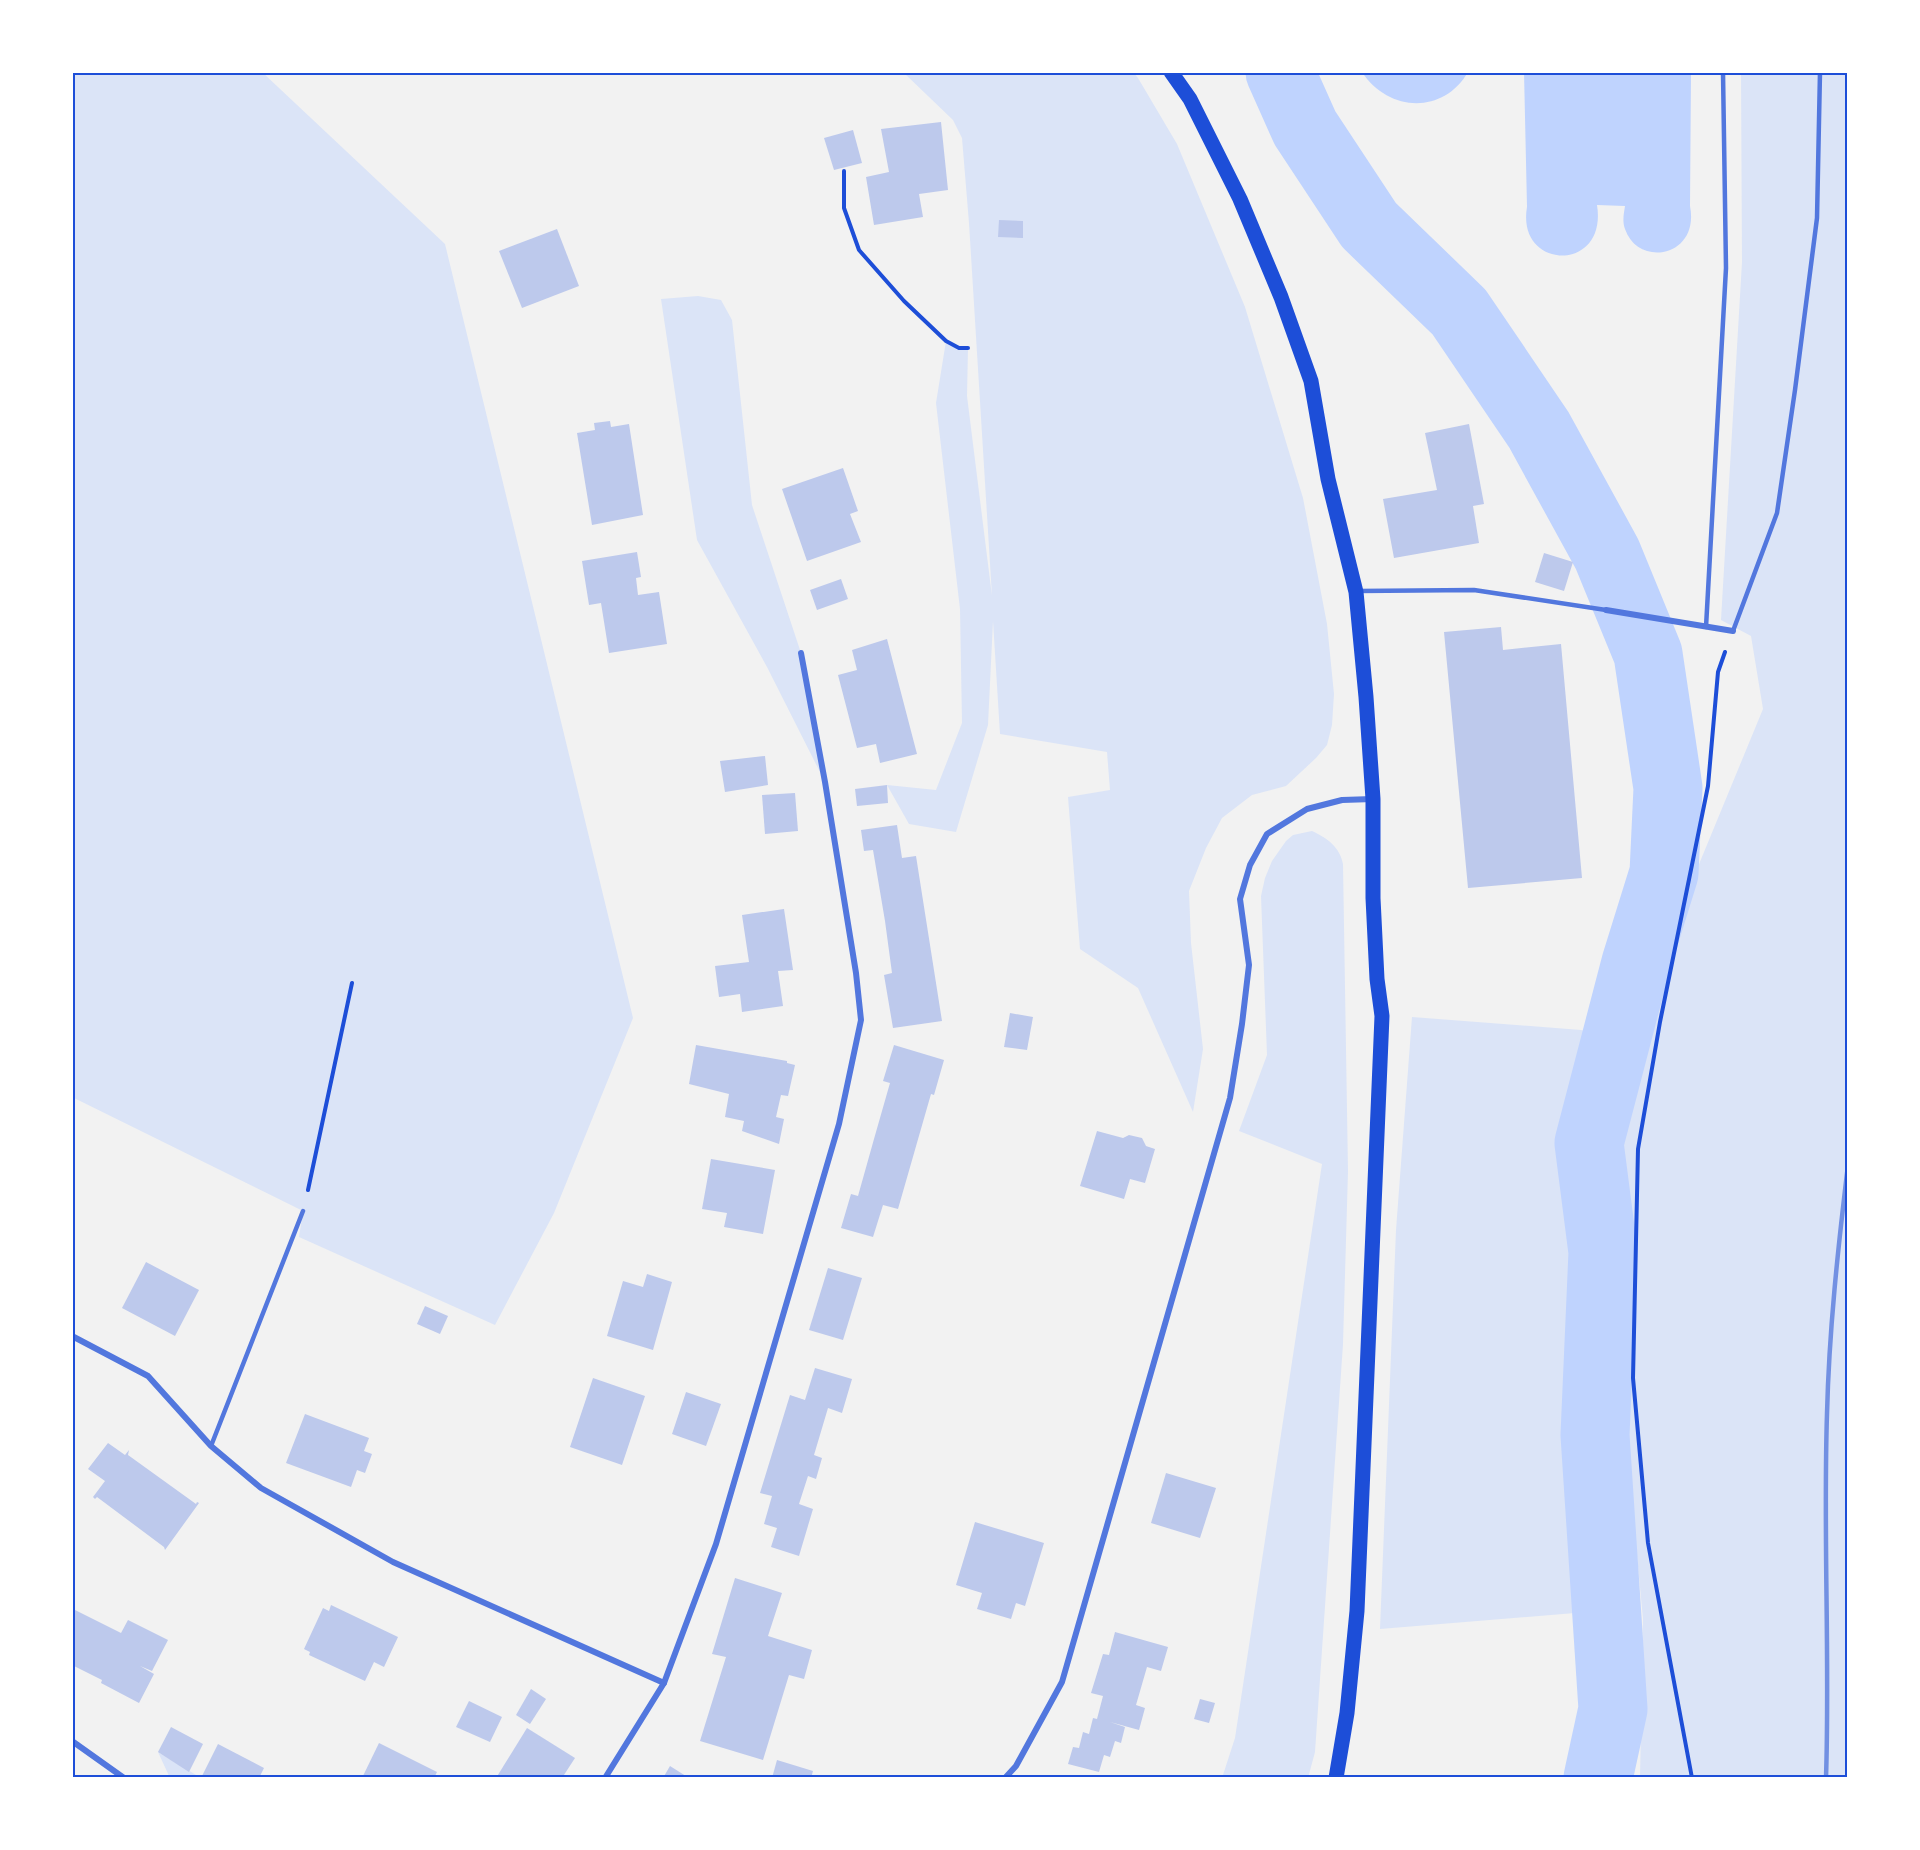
<svg xmlns="http://www.w3.org/2000/svg" width="1920" height="1850" viewBox="0 0 1920 1850" font-family="'Golos Text',sans-serif">
  <style>
    .green { fill: #dbe4f7 }
    .water { fill: #bfd3fe }
    .lines { fill: none; stroke-linecap: round; stroke-linejoin: round }
    .river { stroke: #bfd3fe; stroke-width: 69 }
    .building { fill: #bdc9ec }
    .path { stroke: #1d4ed8; stroke-width: 4 }
    .service { stroke: #5277de; stroke-width: 4.5 }
    .minor { stroke: #5277de; stroke-width: 6 }
    .primary { stroke: #1d4ed8; stroke-width: 15 }
    .rail { stroke: #7290e2; stroke-width: 4.5 }
    .neatline { fill: none; stroke: #1d4ed8; stroke-width: 2 }
  </style>
  <rect width="100%" height="100%" fill="#f2f2f2"/>
  <g class="green">
    <path d="M 72,72 L 262,72 L 445,244 L 633,1018 L 554,1213 L 495,1325 L 299,1237 L 303,1211 L 72,1097 Z"/>
    <path d="M 903,72 L 1133,72 L 1138,78 L 1177,144 L 1245,307 L 1303,498 L 1327,624 L 1334,694 L 1332,725 L 1327,745 L 1316,758 L 1286,786 L 1252,795 L 1222,818 L 1206,848 L 1189,891 L 1191,943 L 1203,1049 L 1193,1112 L 1138,988 L 1080,949 L 1068,797 L 1110,790 L 1107,752 L 1000,734 L 993,621 L 988,725 L 956,832 L 909,824 L 887,785 L 936,790 L 962,723 L 960,609 L 936,403 L 946,341 L 959,348 L 968,348 L 967,396 L 992,596 L 969,223 L 962,138 L 953,120 Z"/>
    <path d="M 1741,72 L 1848,72 L 1848,1778 L 1640,1778 L 1643,1619 L 1621,1386 L 1618,1139 L 1657,966 L 1763,709 L 1751,636 L 1721,620 L 1742,262 Z"/>
    <path d="M 698,296 L 721,300 L 732,320 L 752,505 L 801,653 L 825,782 L 767,667 L 697,540 L 661,299 Z"/>
    <path d="M 1312,831 C 1327,838 1340,847 1343,864 L 1348,1171 L 1343,1344 L 1315,1752 L 1308,1778 L 1222,1778 L 1235,1738 L 1322,1164 L 1239,1131 L 1267,1055 L 1261,896 L 1265,878 L 1272,861 L 1286,841 L 1293,835 Z"/>
    <path d="M 1412,1017 L 1581,1030 L 1602,1035 L 1572,1129 L 1595,1247 L 1584,1304 L 1575,1613 L 1380,1629 L 1396,1230 Z"/>
    <path d="M 158,1752 L 201,1778 L 170,1778 Z"/>
  </g>
  <g class="water">
    <path d="M 1362,72 L 1468,72 C 1443,115 1388,112 1362,72 Z"/>
    <path d="M 1524,72 L 1691,72 L 1690,206 C 1700,257 1638,268 1625,229 C 1622,221 1624,213 1625,206 L 1597,205 C 1608,273 1516,271 1527,207 Z"/>
  </g>
  <g class="lines">
    <path class="river" d="M 1280,72 L 1305,128 L 1369,225 L 1459,312 L 1539,430 L 1607,554 L 1648,654 L 1668,788 L 1664,873 L 1636,963 L 1589,1143 L 1603,1252 L 1595,1435 L 1613,1709 L 1598,1778"/>
  </g>
  <g class="building">
    <path d="M 941,122 L 948,190 L 919,194 L 923,217 L 874,225 L 866,177 L 889,172 L 881,129 Z"/>
    <path d="M 853,130 L 862,163 L 834,170 L 824,138 Z"/>
    <path d="M 999,220 L 1023,221 L 1023,238 L 998,237 Z"/>
    <path d="M 557,229 L 579,286 L 522,308 L 499,251 Z"/>
    <path d="M 610,421 L 611,427 L 629,424 L 643,515 L 592,525 L 577,433 L 595,430 L 594,423 Z"/>
    <path d="M 1469,424 L 1484,504 L 1473,506 L 1479,543 L 1394,558 L 1383,499 L 1437,490 L 1425,433 Z"/>
    <path d="M 843,468 L 858,511 L 850,514 L 861,542 L 807,561 L 782,489 Z"/>
    <path d="M 637,552 L 641,577 L 636,578 L 638,595 L 659,592 L 667,644 L 609,653 L 601,603 L 589,605 L 582,561 Z"/>
    <path d="M 1544,553 L 1573,562 L 1564,591 L 1535,582 Z"/>
    <path d="M 841,579 L 848,599 L 817,610 L 810,590 Z"/>
    <path d="M 1501,627 L 1503,650 L 1561,644 L 1582,878 L 1468,888 L 1444,632 Z"/>
    <path d="M 887,639 L 917,754 L 880,763 L 876,744 L 857,748 L 838,675 L 857,670 L 852,650 Z"/>
    <path d="M 765,756 L 768,785 L 725,792 L 720,761 Z"/>
    <path d="M 887,785 L 888,803 L 857,806 L 855,789 Z"/>
    <path d="M 795,793 L 798,831 L 765,834 L 762,795 Z"/>
    <path d="M 897,825 L 902,858 L 916,856 L 942,1021 L 893,1028 L 884,975 L 892,973 L 885,921 L 873,850 L 864,851 L 861,830 Z"/>
    <path d="M 784,909 L 793,970 L 778,971 L 783,1006 L 742,1012 L 740,994 L 719,997 L 715,966 L 749,962 L 742,915 Z"/>
    <path d="M 1010,1013 L 1033,1017 L 1027,1050 L 1004,1047 Z"/>
    <path d="M 696,1045 L 787,1061 L 787,1063 L 795,1065 L 788,1096 L 781,1095 L 776,1117 L 784,1119 L 779,1144 L 742,1131 L 744,1121 L 725,1117 L 729,1094 L 689,1084 Z"/>
    <path d="M 894,1045 L 944,1060 L 934,1095 L 931,1094 L 898,1209 L 883,1205 L 873,1237 L 841,1228 L 851,1194 L 858,1196 L 874,1139 L 890,1083 L 883,1081 Z"/>
    <path d="M 1097,1131 L 1123,1138 L 1129,1135 L 1142,1138 L 1146,1146 L 1155,1149 L 1145,1183 L 1130,1179 L 1124,1199 L 1080,1186 Z"/>
    <path d="M 711,1159 L 775,1170 L 763,1234 L 724,1227 L 727,1213 L 702,1209 Z"/>
    <path d="M 146,1262 L 199,1290 L 175,1336 L 122,1308 Z"/>
    <path d="M 828,1268 L 862,1278 L 843,1340 L 809,1330 Z"/>
    <path d="M 647,1274 L 672,1282 L 653,1350 L 607,1336 L 623,1281 L 643,1287 Z"/>
    <path d="M 425,1306 L 448,1316 L 440,1334 L 417,1324 Z"/>
    <path d="M 815,1368 L 852,1379 L 842,1413 L 828,1408 L 814,1455 L 822,1458 L 816,1479 L 808,1476 L 799,1504 L 813,1509 L 799,1556 L 771,1547 L 777,1528 L 764,1524 L 772,1496 L 760,1493 L 790,1395 L 805,1400 Z"/>
    <path d="M 593,1378 L 645,1396 L 622,1465 L 570,1447 Z"/>
    <path d="M 686,1392 L 721,1404 L 706,1446 L 672,1434 Z"/>
    <path d="M 305,1414 L 369,1438 L 364,1451 L 372,1454 L 365,1473 L 357,1470 L 351,1487 L 286,1463 Z"/>
    <path d="M 108,1443 L 125,1455 L 129,1450 L 128,1455 L 196,1504 L 197,1502 L 199,1503 L 165,1550 L 164,1547 L 97,1497 L 95,1499 L 93,1497 L 105,1481 L 88,1469 Z"/>
    <path d="M 1166,1473 L 1216,1488 L 1200,1538 L 1151,1523 Z"/>
    <path d="M 975,1522 L 1044,1543 L 1025,1606 L 1016,1603 L 1011,1619 L 977,1609 L 982,1593 L 956,1585 Z"/>
    <path d="M 735,1578 L 782,1593 L 768,1636 L 812,1650 L 804,1679 L 789,1675 L 763,1760 L 700,1741 L 726,1657 L 712,1654 Z"/>
    <path d="M 331,1605 L 398,1637 L 384,1667 L 374,1662 L 365,1681 L 309,1655 L 310,1652 L 304,1649 L 323,1608 L 329,1611 Z"/>
    <path d="M 75,1610 L 121,1633 L 128,1620 L 168,1640 L 152,1671 L 140,1666 L 154,1674 L 139,1703 L 101,1683 L 102,1680 L 72,1665 L 72,1614 Z"/>
    <path d="M 1115,1632 L 1168,1647 L 1161,1671 L 1147,1667 L 1136,1705 L 1145,1708 L 1139,1730 L 1110,1722 L 1125,1727 L 1121,1743 L 1115,1741 L 1110,1757 L 1104,1755 L 1099,1772 L 1068,1764 L 1073,1747 L 1079,1748 L 1083,1732 L 1089,1734 L 1093,1718 L 1097,1719 L 1103,1696 L 1091,1693 L 1103,1654 L 1109,1655 Z"/>
    <path d="M 531,1689 L 546,1699 L 530,1724 L 516,1715 Z"/>
    <path d="M 1200,1699 L 1215,1703 L 1209,1723 L 1194,1719 Z"/>
    <path d="M 469,1701 L 502,1717 L 490,1742 L 456,1727 Z"/>
    <path d="M 171,1727 L 203,1744 L 189,1772 L 158,1752 Z"/>
    <path d="M 527,1728 L 575,1758 L 562,1778 L 496,1778 Z"/>
    <path d="M 379,1743 L 437,1772 L 434,1778 L 362,1778 Z"/>
    <path d="M 218,1744 L 264,1768 L 259,1778 L 201,1778 Z"/>
    <path d="M 777,1760 L 813,1771 L 811,1778 L 772,1778 Z"/>
    <path d="M 670,1766 L 689,1778 L 663,1778 Z"/>
  </g>
  <g class="lines">
    <g class="path">
      <path d="M 844,171 L 844,208 L 859,250 L 904,301 L 946,341 L 959,348 L 968,348"/>
      <path d="M 308,1190 L 352,983"/>
      <path d="M 1692,1778 L 1648,1543 L 1633,1378 L 1638,1149 L 1660,1022 L 1708,786 L 1718,672 L 1725,652"/>
    </g>
    <g class="service">
      <path d="M 1358,591 L 1474,590 L 1606,610"/>
      <path d="M 1706,627 L 1726,268 L 1723,72"/>
      <path d="M 1733,631 L 1777,513 L 1795,390 L 1817,218 L 1820,72"/>
      <path d="M 211,1446 L 303,1211"/>
    </g>
    <g class="minor">
      <path d="M 1606,610 L 1733,631"/>
      <path d="M 72,1336 L 148,1376 L 211,1446 L 261,1488 L 393,1562 L 664,1683"/>
      <path d="M 72,1741 L 124,1778"/>
      <path d="M 605,1778 L 664,1683 L 716,1544 L 839,1124 L 861,1020 L 856,973 L 825,782 L 801,653"/>
      <path d="M 1005,1778 L 1016,1766 L 1062,1682 L 1230,1098 L 1242,1024 L 1249,965 L 1240,899 L 1250,865 L 1267,834 L 1307,809 L 1342,800 L 1373,799"/>
    </g>
    <path class="primary" d="M 1171,72 L 1190,99 L 1240,199 L 1281,297 L 1311,381 L 1328,479 L 1356,592 L 1366,697 L 1373,799 L 1373,898 L 1377,979 L 1382,1016 L 1357,1611 L 1347,1713 L 1336,1778"/>
    <path class="rail" d="M 1826,1778 C 1830,1657 1823,1535 1827,1414 C 1829,1331 1838,1248 1848,1165"/>
  </g>
  <rect width="1920" height="1850" fill="none" stroke="#ffffff" stroke-width="147"/>
  <rect x="74" y="74" width="1772" height="1702" class="neatline"/>
</svg>
